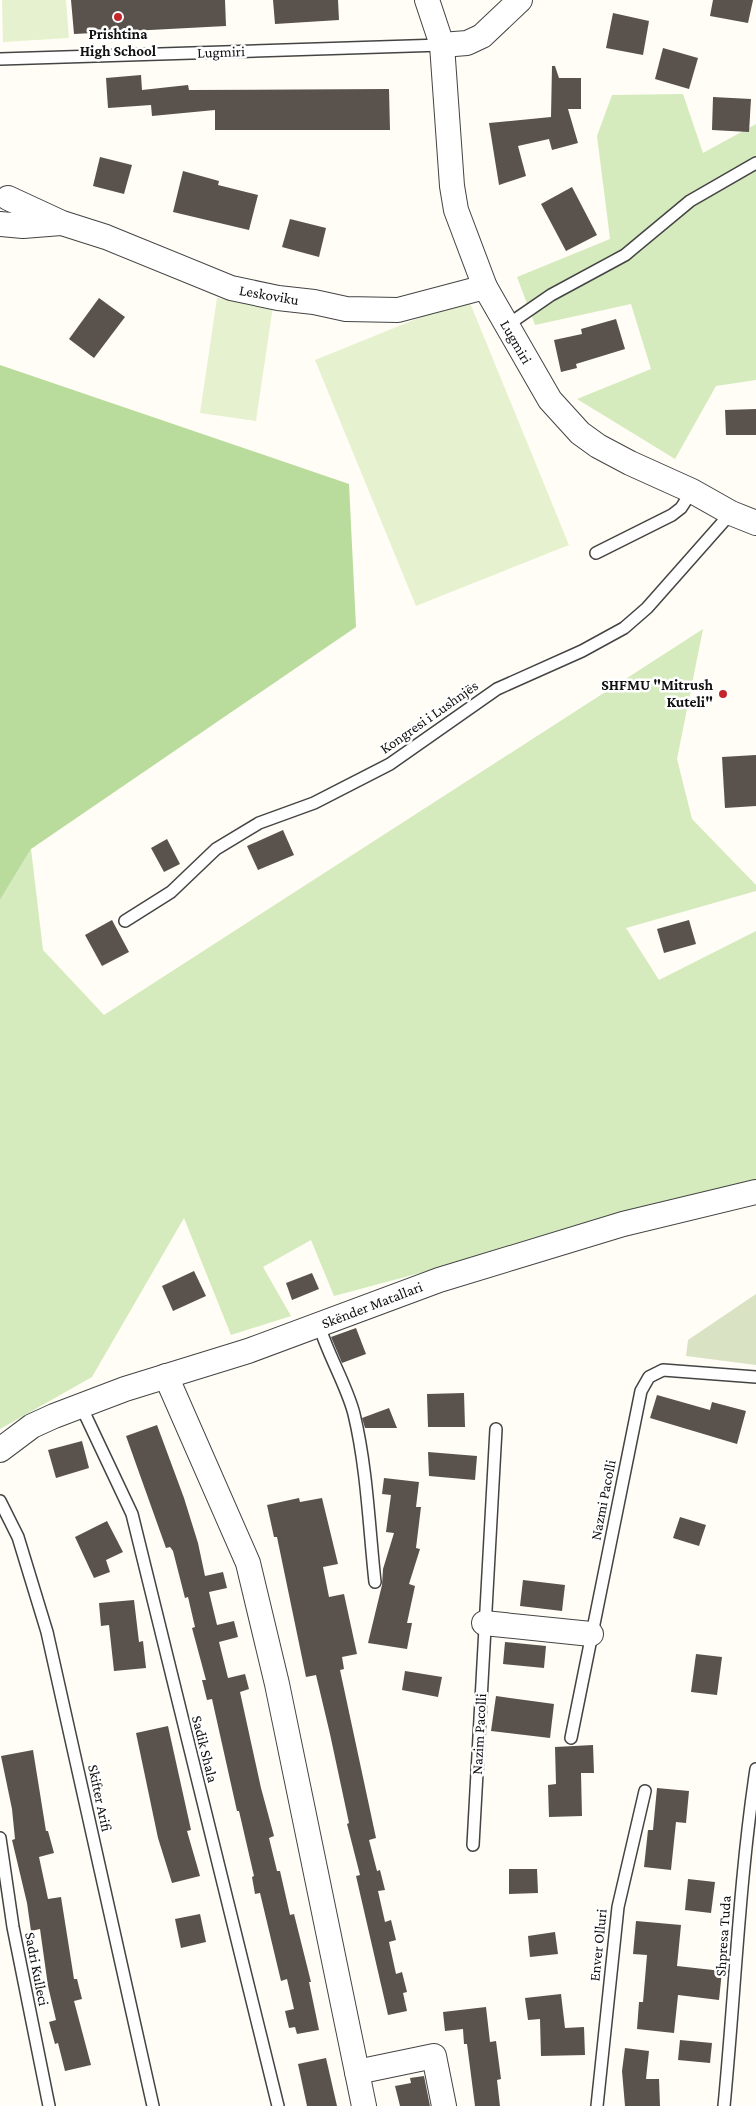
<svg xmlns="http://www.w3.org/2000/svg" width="756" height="2106" viewBox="0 0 756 2106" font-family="'Crimson Pro',serif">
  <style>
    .green { fill: #d5ebbd }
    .forest { fill: #b9dc9c }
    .cemetery { fill: #d9e3c4 }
    .pitch { fill: #e6f2cf }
    .building { fill: #5a524d }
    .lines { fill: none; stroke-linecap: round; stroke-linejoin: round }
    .service-casing { stroke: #444; stroke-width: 14 }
    .minor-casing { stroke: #444; stroke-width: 26 }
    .service { stroke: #fff; stroke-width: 11 }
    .minor { stroke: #fff; stroke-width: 24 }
    .poi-dot { fill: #c4262e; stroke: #fff; stroke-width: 2 }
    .labels { text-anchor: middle; stroke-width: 5; stroke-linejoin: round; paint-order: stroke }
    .poi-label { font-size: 15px; font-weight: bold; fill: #111; stroke: #fff }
    .street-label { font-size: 15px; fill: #111; stroke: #fff }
  </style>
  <rect width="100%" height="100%" fill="#fffdf5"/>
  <g class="green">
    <path d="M 683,94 L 703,153 L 756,124 L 756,380 L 716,386 L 675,459 L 577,399 L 651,369 L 631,304 L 535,325 L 517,277 L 610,239 L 597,136 L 612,95 Z"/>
    <path d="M 703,629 L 677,759 L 692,819 L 756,885 L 756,891 L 626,928 L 659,980 L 756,931 L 756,1183 L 334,1296 L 311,1240 L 263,1267 L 291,1316 L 231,1335 L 184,1218 L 92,1377 L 0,1429 L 0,900 L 31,849 L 43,950 L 104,1015 Z"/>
  </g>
  <path class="forest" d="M 0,365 L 349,484 L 356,627 L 31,849 L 0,900 Z"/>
  <path class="cemetery" d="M 756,1294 L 756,1365 L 686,1356 L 688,1340 Z"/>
  <g class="pitch">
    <path d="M 2,0 L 66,0 L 69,38 L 3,42 Z"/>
    <path d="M 217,298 L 273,306 L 256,421 L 200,413 Z"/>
    <path d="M 468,298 L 569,545 L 416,606 L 315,360 Z"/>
  </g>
  <g class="building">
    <path d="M 71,0 L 225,0 L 226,26 L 74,34 Z"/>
    <path d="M 273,0 L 338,0 L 339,20 L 275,24 Z"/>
    <path d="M 713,0 L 753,0 L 748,23 L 710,16 Z"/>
    <path d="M 613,13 L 649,21 L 643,55 L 606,48 Z"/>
    <path d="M 663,48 L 698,58 L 689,89 L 655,79 Z"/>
    <path d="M 552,66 L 555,66 L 559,78 L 581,78 L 581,109 L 568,109 L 578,143 L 552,150 L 549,139 L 518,146 L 526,176 L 499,185 L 489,123 L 551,117 Z"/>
    <path d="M 141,75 L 142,90 L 188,85 L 189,90 L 389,89 L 390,130 L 215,130 L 215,110 L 152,116 L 151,105 L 108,108 L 106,78 Z"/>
    <path d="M 713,97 L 751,99 L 749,132 L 712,130 Z"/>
    <path d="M 100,157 L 132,165 L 124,194 L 93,186 Z"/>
    <path d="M 183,171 L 219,181 L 218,185 L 258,195 L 249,230 L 173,212 Z"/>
    <path d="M 572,187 L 597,235 L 566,251 L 541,204 Z"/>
    <path d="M 290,219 L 326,228 L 319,257 L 282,247 Z"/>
    <path d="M 99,298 L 125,317 L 94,358 L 69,339 Z"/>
    <path d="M 616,319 L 625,349 L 576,364 L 577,368 L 561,372 L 554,340 L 582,334 L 581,329 Z"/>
    <path d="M 756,409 L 756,435 L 726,435 L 725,410 Z"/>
    <path d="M 756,755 L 756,806 L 725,808 L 722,757 Z"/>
    <path d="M 283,830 L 294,855 L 258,870 L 247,846 Z"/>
    <path d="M 167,839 L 180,864 L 164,872 L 151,848 Z"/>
    <path d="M 112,920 L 129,952 L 102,966 L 85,935 Z"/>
    <path d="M 689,920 L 696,944 L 664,953 L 657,929 Z"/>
    <path d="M 194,1271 L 206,1296 L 173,1311 L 162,1286 Z"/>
    <path d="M 312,1273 L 319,1289 L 292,1300 L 286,1283 Z"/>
    <path d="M 356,1328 L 366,1354 L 342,1363 L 331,1337 Z"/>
    <path d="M 464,1393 L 465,1427 L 428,1427 L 427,1394 Z"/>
    <path d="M 657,1395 L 710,1410 L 712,1402 L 746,1411 L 737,1444 L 650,1418 Z"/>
    <path d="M 389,1408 L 397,1428 L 365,1428 L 362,1418 Z"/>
    <path d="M 157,1425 L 184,1498 L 198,1543 L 205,1576 L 223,1572 L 227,1588 L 209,1592 L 217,1625 L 234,1621 L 238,1637 L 219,1642 L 228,1678 L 245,1674 L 249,1689 L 240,1692 L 261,1788 L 274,1836 L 269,1838 L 277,1871 L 280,1871 L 290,1915 L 294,1914 L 311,1982 L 309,1982 L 319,2030 L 297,2034 L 295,2027 L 289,2028 L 285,2011 L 294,2009 L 287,1979 L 281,1981 L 260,1893 L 255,1894 L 252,1877 L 254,1876 L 239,1811 L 237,1811 L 212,1699 L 207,1700 L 202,1680 L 206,1680 L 192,1628 L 195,1627 L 188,1597 L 185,1598 L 173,1551 L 170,1547 L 166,1548 L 126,1436 Z"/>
    <path d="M 82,1441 L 89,1468 L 56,1478 L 48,1450 Z"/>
    <path d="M 428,1452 L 477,1456 L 475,1480 L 429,1476 Z"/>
    <path d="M 384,1478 L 419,1482 L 416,1507 L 421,1507 L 416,1548 L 420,1549 L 409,1584 L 415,1586 L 407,1623 L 412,1623 L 407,1649 L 368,1643 L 382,1585 L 383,1569 L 394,1533 L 386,1532 L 391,1495 L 382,1494 Z"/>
    <path d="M 299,1498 L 300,1502 L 322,1498 L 338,1564 L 323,1567 L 329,1597 L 344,1594 L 357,1654 L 342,1657 L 344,1669 L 340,1670 L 376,1838 L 369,1840 L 377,1871 L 380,1870 L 385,1890 L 378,1891 L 385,1922 L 391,1920 L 396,1940 L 389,1942 L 396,1974 L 402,1972 L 407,1992 L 403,1993 L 407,2011 L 388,2015 L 356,1876 L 360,1875 L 347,1824 L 349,1823 L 330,1734 L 316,1675 L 306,1677 L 277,1537 L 274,1537 L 267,1505 Z"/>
    <path d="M 680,1517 L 706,1525 L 699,1546 L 673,1538 Z"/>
    <path d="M 107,1521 L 123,1552 L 106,1560 L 110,1572 L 94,1578 L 75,1537 Z"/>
    <path d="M 523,1580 L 565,1585 L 562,1611 L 520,1606 Z"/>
    <path d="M 134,1600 L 139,1642 L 143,1641 L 146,1668 L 114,1671 L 109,1625 L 101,1626 L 99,1603 Z"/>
    <path d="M 505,1642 L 546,1646 L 544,1668 L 503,1664 Z"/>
    <path d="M 696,1654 L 722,1657 L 717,1695 L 691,1692 Z"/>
    <path d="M 405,1671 L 442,1677 L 438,1697 L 402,1690 Z"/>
    <path d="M 496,1696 L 554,1704 L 550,1738 L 491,1731 Z"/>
    <path d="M 168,1726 L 191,1830 L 187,1831 L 200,1876 L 172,1883 L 158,1838 L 136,1733 Z"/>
    <path d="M 593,1745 L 594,1773 L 581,1773 L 582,1816 L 549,1817 L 548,1785 L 556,1784 L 555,1747 Z"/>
    <path d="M 33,1750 L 46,1831 L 48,1831 L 54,1853 L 39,1857 L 48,1899 L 61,1897 L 74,1979 L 77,1979 L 82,1999 L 74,2001 L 91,2065 L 65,2071 L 58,2043 L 55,2044 L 49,2022 L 56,2020 L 48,1986 L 40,1929 L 31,1931 L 27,1903 L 12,1840 L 15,1839 L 12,1809 L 1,1756 Z"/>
    <path d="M 657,1788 L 689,1791 L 686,1823 L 676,1822 L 671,1870 L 644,1867 L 648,1830 L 653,1830 Z"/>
    <path d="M 509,1869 L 537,1869 L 538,1893 L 509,1894 Z"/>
    <path d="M 688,1879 L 715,1882 L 711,1913 L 685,1910 Z"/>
    <path d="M 200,1914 L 206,1942 L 181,1948 L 175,1919 Z"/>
    <path d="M 636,1921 L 681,1925 L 677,1966 L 722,1971 L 719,2000 L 678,1995 L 674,2033 L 637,2029 L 639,2002 L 643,2002 L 647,1955 L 633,1954 Z"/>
    <path d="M 555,1932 L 558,1954 L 530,1957 L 528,1936 Z"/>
    <path d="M 561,1994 L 565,2028 L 584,2027 L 585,2055 L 541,2056 L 540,2019 L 528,2020 L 525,1998 Z"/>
    <path d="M 486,2007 L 490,2042 L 496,2041 L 501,2079 L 497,2080 L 500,2106 L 475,2106 L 467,2044 L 464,2044 L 463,2029 L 445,2031 L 443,2012 Z"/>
    <path d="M 680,2040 L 712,2043 L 710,2063 L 678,2060 Z"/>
    <path d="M 625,2048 L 649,2051 L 646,2079 L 659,2079 L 660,2106 L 625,2106 L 622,2071 Z"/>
    <path d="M 326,2058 L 337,2106 L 307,2106 L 298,2064 Z"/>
    <path d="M 424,2076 L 430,2106 L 400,2106 L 395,2086 L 411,2083 L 410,2078 Z"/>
  </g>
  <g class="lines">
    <g class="service-casing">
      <g id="service">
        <path d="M 0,59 L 442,45"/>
        <path d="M 506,326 L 551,295 L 625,255 L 690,201 L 756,163"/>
        <path d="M 596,553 L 672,515 L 681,508 L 692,491"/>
        <path d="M 125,921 L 171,892 L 216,849 L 259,823 L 314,803 L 390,764 L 497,689 L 582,651 L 624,628 L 647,608 L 731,513"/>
        <path d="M 319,1325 C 328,1355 347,1386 354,1414 C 367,1468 369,1527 375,1582"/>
        <path d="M 81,1406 L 132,1514 L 278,2106"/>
        <path d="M 0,1501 L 18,1537 L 47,1632 L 153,2106"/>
        <path d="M 571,1738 L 641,1391 L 649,1377 L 663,1370 L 756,1377"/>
        <path d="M 0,1838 L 13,1927 L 49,2106"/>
        <path d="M 473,1845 L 496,1429"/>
        <path d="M 597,2106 L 618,1907 L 645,1791"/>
        <path d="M 724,2106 C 735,1993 739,1881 756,1769"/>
      </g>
    </g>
    <g class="minor-casing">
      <g id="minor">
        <path d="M 427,0 L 442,45 L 452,186 L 456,210 L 485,287 L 550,400 L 580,433 L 598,446 L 630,463 L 692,491 L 731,513 L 756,523"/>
        <path d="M 442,45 L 467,43 L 482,36 L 520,0"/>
        <path d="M 8,198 L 62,223 L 106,237 L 231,288 L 278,298 L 314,302 L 346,309 L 398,310 L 485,287"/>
        <path d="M 0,224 L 23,226 L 61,223"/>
        <path d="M 166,1376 L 248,1563 L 277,1684 L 364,2106"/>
        <path d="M 0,1450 L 32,1426 L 54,1416 L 125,1389 L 248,1351 L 439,1280 L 623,1224 L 756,1192"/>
        <path d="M 484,1623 L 591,1634"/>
        <path d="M 357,2072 L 434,2056 L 444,2106"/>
      </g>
    </g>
    <use href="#service" class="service"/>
    <use href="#minor" class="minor"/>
  </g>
  <g class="poi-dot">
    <circle cx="118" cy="17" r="5"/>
    <circle cx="723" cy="694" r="5"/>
  </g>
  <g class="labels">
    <g class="poi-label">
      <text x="118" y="39">Prishtina<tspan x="118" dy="17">High School</tspan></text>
      <text x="713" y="690" text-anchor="end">SHFMU "Mitrush<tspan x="713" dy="17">Kuteli"</tspan></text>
    </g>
    <g class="street-label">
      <text transform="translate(221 52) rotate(-2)" y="5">Lugmiri</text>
      <text transform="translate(269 295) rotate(10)" y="5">Leskoviku</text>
      <text transform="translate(516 342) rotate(60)" y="5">Lugmiri</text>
      <text transform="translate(429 717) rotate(-35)" y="5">Kongresi i Lushnjës</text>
      <text transform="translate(372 1305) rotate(-21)" y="5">Skënder Matallari</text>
      <text transform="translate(603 1500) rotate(-79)" y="5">Nazmi Pacolli</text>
      <text transform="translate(479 1734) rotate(-87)" y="5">Nazim Pacolli</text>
      <text transform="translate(205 1749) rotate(76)" y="5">Sadik Shala</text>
      <text transform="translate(100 1798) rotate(78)" y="5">Skifter Arifi</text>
      <text transform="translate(723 1936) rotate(-86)" y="5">Shpresa Tuda</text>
      <text transform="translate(598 1945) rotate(-84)" y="5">Enver Olluri</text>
      <text transform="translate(37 1969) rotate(79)" y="5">Sadri Kulleci</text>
    </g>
  </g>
</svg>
